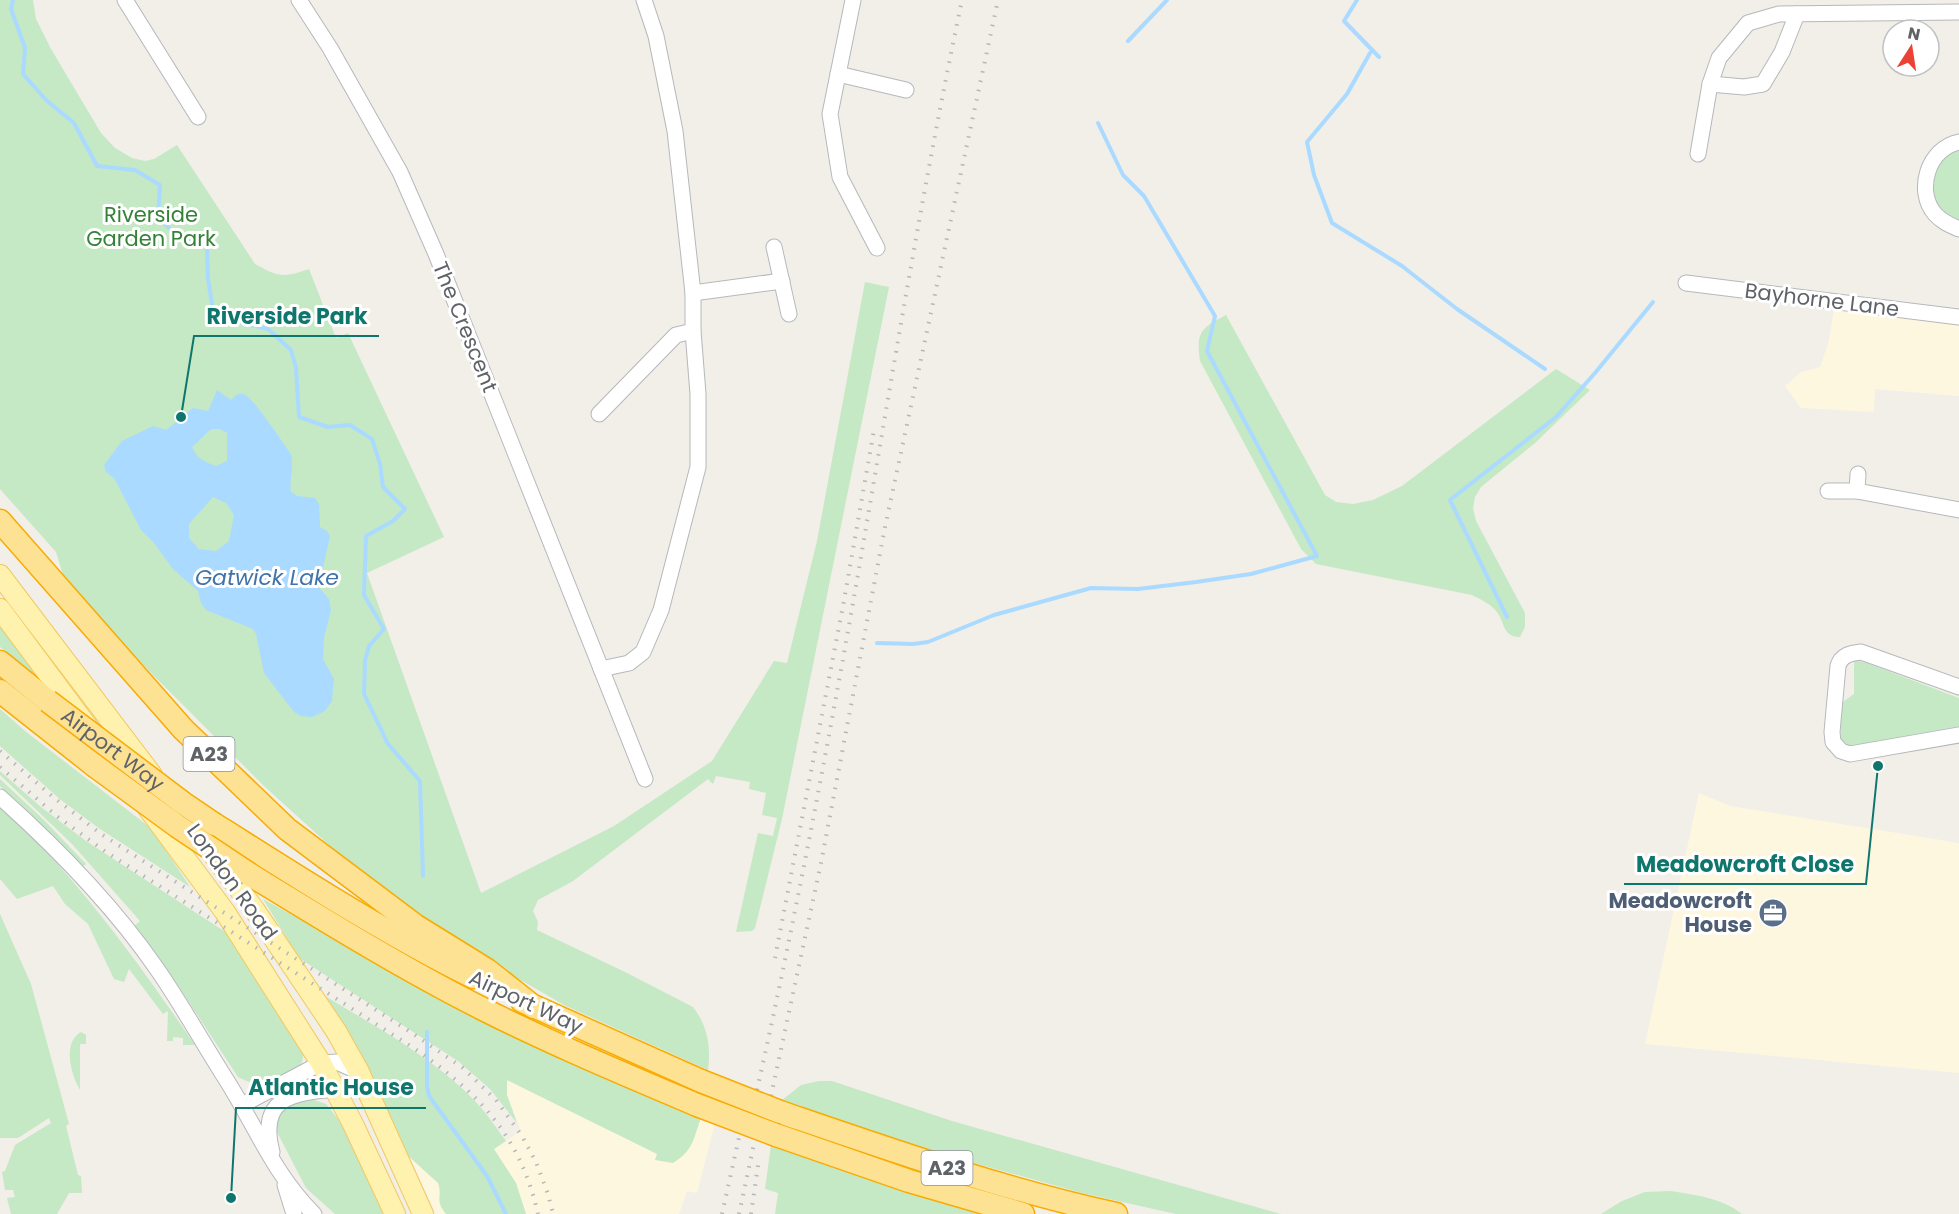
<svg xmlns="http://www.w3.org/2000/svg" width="1959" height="1214" viewBox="0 0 1959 1214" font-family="Poppins,sans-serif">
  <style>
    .commercial { fill: #fef7e0 }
    .green { fill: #c5e8c5 }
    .water { fill: #aadaff; fill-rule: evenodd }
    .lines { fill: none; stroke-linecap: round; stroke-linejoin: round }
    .stream { stroke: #aadaff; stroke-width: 4 }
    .minor-casing { stroke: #b5b8bc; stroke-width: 17 }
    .major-casing { stroke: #f2c960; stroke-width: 22 }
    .highway-casing { stroke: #f9ab00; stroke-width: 25 }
    .minor { stroke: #fff; stroke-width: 15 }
    .major { stroke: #fff2af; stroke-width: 20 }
    .highway { stroke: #fde293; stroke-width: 22 }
    .rail { stroke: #b6b7b8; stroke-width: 4; stroke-dasharray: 1.5 8; stroke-linecap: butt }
    .highway-bridge-casing { stroke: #f9ab00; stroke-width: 25; stroke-linecap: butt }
    .highway-bridge { stroke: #fde293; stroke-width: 22 }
    .labels { text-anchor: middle; stroke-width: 6; stroke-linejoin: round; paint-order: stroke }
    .shield { fill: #fff; stroke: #8f9295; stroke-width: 1.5 }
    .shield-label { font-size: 20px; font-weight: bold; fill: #5f6368 }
    .park-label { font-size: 21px; fill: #348238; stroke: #fff }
    .street-label { font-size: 21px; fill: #5f6368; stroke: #fff }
    .service-label { font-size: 21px; font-weight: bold; fill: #4e5e75; stroke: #fff; text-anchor: end }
    .water-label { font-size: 22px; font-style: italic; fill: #4174aa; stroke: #fff }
    .leader { fill: none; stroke: #0f766e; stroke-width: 2 }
    .callout-dot { fill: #0f766e; stroke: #fff; stroke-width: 2 }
    .callout-label { font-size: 22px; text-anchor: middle; font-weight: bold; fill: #0f766e; stroke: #fff; stroke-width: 6; stroke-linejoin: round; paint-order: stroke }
  </style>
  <rect width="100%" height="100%" fill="#f1efe8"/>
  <g class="commercial">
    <path d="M 1836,296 L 1959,311 L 1959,396 L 1875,389 L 1874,412 L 1801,408 L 1785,386 L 1801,372 L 1820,367 L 1829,341 Z"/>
    <path d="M 1699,793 L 1730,806 L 1959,843 L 1959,1073 L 1645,1044 Z"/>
    <path d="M 507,1080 L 600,1126 L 696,1117 L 715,1123 L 697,1193 L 687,1191 L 679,1214 L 526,1214 L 516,1183 L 494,1149 L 521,1131 L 507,1095 Z"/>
    <path d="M 408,1153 L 438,1180 L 447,1214 L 436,1214 Z"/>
  </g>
  <g class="green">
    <path d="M 0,0 L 33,0 L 36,19 L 51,49 L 101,133 L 115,148 L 132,158 L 145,161 L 154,159 L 177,145 L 255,264 C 278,277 284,278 309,269 L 336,338 L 348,333 L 444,537 L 367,573 L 481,893 L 614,826 L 712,761 L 774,661 L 787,663 L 817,541 L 865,282 L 889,287 L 782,819 L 755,928 L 752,931 L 736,932 L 758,833 L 773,836 L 777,818 L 762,815 L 766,793 L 749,789 L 750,782 L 716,776 L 713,784 L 708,779 L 573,881 L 538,900 L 533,911 L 538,922 L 537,930 L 623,971 L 693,1007 C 708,1026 711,1048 708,1070 L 566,1006 L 470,951 L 349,863 L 264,786 L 154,676 L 68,585 L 64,578 L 56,552 L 0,489 Z"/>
    <path d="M 1959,150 L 1959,224 C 1925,212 1922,159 1959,150 Z"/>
    <path d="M 1226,315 L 1325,495 L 1336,502 L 1353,504 L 1373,500 L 1402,486 L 1556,369 L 1590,390 L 1535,443 L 1481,487 L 1475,497 L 1473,508 L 1476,521 L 1525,613 L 1525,627 L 1520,637 C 1504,637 1505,626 1499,615 C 1493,605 1482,600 1472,595 L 1316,564 L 1301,549 L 1200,361 C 1196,332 1201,328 1226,315 Z"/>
    <path d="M 0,621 L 48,685 L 0,647 Z"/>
    <path d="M 1854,660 L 1864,662 L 1959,698 L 1959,729 L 1853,749 L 1841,740 L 1840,704 L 1854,694 Z"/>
    <path d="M 0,709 L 25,731 L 152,829 L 190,887 L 100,829 L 61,800 L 0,746 Z"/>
    <path d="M 0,771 L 41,807 L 86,841 L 230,935 L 303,1047 C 303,1054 304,1062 299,1067 C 291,1075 268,1083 257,1083 C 250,1083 244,1080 238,1077 L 175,981 L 133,927 L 140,921 L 72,844 L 0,775 Z"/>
    <path d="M 0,779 L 45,821 L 86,864 L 82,867 L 26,810 L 0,786 Z"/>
    <path d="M 0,806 C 76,875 137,961 195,1045 L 183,1045 L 183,1038 L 173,1037 L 173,1041 L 167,1041 L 168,1011 L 163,1014 L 129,969 L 124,982 L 114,979 L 88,924 L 65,904 L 53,886 L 17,899 L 0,879 Z"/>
    <path d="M 263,899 L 502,1029 L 701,1118 C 693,1139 694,1150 673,1163 L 655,1160 L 657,1154 L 507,1080 L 507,1095 L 517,1123 L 490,1089 L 458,1061 L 299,958 Z"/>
    <path d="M 0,914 L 31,984 L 69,1124 L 66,1126 L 78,1175 L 81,1176 L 82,1193 L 69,1193 L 57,1214 L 11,1214 L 7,1198 L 15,1197 L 13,1190 L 5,1190 L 2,1172 L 5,1171 L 15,1145 L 51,1123 L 49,1118 L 18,1138 L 0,1138 Z"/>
    <path d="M 317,991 C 369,1023 430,1055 472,1098 C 485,1111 495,1126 506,1141 L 494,1149 L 516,1183 L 526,1214 L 446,1214 C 434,1199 443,1198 438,1183 L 406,1154 Z"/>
    <path d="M 81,1032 L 86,1035 L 86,1044 L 80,1044 L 80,1090 C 71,1074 62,1043 81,1032 Z"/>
    <path d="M 819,1081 L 832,1081 L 952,1121 L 1281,1214 L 1176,1214 L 1082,1193 L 942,1154 L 781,1101 L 801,1085 Z"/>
    <path d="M 308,1098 L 326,1104 L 350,1134 L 387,1214 L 335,1214 L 306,1188 L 276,1130 L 278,1118 L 283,1108 L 290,1102 Z"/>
    <path d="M 771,1145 L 992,1214 L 775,1214 L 778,1193 L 765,1189 Z"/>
    <path d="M 1671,1191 C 1695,1195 1722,1198 1742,1214 L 1601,1214 L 1622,1201 L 1645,1192 Z"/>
  </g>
  <path class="water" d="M 217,390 L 231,400 C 235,396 238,393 243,394 C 252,395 284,445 291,454 C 294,467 289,479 291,492 L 297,496 L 315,498 L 319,504 L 320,527 L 327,531 L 330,536 L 320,581 L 320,589 L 329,599 L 331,610 L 324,638 L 323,659 L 334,679 L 333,688 L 332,701 L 325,711 L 312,717 L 301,716 L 294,712 L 264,673 L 256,634 L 253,629 L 206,610 L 201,603 L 198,591 L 173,569 L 154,543 L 141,530 L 114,478 L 106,472 L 104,465 L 122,441 L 153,426 L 166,430 L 193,408 L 208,411 ZM 211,429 L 220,429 L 227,433 L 227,461 L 216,466 C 205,462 196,458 192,447 ZM 213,497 L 226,503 L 234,515 L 229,541 L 216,551 L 199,549 L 189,538 L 189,524 Z"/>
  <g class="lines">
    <g class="stream">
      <path d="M 13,0 L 11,9 L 25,48 L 23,74 L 47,101 L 74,123 L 97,166 L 135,170 L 160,185 L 158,216 L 176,236 L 207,247 L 208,279 L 214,316 L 268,329 L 291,350 L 296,368 L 299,417 L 328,427 L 350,425 L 372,439 L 380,464 L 383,487 L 405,509 L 393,521 L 366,536 L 364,595 L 384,629 L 369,646 L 365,661 L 364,694 L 388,744 L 420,781 L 423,876"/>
      <path d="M 1357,0 L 1344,21 L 1379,57"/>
      <path d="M 1128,41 L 1167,0"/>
      <path d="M 1370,53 L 1347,94 L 1307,142 L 1314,175 L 1332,223 L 1402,266 L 1457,309 L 1545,369"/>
      <path d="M 1507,617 L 1450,500 L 1556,417 L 1595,373 L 1653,302"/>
      <path d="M 877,643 L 913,644 L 928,642 L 994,615 L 1091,588 L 1138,589 L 1196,582 L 1251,574 L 1317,556 L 1207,351 L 1215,316 L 1144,196 L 1123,175 L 1098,123"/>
      <path d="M 427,1032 L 427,1086 L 429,1096 L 487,1176 L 506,1214"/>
    </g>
    <g class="minor-casing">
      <g id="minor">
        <path d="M 125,0 L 198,117"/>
        <path d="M 299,0 L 330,48 L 400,172 L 436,254 L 645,779"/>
        <path d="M 853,0 L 830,114 L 840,177 L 877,248"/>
        <path d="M 838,74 L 906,90"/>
        <path d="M 1710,84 L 1744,87 L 1763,84 L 1782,52 L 1797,14"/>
        <path d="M 1959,142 C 1928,148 1915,191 1935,214 C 1942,222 1950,225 1959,229"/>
        <path d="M 1698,154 L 1710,84 L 1719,58 L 1748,23 L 1779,14 L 1959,12"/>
        <path d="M 774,247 L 789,314"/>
        <path d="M 1686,283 L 1959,317"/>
        <path d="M 693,293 L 782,281"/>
        <path d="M 599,414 L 676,335 L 693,331"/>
        <path d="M 1858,474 L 1857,491 L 1959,510"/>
        <path d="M 1828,491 L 1857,491"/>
        <path d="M 601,669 L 629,663 L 643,652 L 661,610 L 698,467 L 698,394 L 693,331 L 693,293 L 675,131 L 656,36 L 644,0"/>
        <path d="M 1959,687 L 1861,652 C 1851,653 1841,655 1838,666 L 1832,732 L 1833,742 L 1841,751 L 1850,754 L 1959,735"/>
        <path d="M 0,797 C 57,848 113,905 157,969 C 180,1002 200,1038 222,1073 C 253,1120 273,1174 314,1214"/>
        <path d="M 242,1105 L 321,1063 L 337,1062 L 359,1072"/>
        <path d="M 272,1152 C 258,1098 291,1093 335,1089"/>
        <path d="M 285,1185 L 294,1214"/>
      </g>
    </g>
    <g class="major-casing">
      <g id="major">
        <path d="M 0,575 L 152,775"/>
        <path d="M 0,609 L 225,912 L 321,1063 L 353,1124 L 395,1214"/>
        <path d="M 212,853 L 254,909 L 336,1031 L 359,1072 L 423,1214"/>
      </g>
    </g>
    <g class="highway-casing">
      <g id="highway">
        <path d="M 0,521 L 183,729 L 287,829 L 416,926 L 487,970 L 534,1007"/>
        <path d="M 0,662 L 48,701"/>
        <path d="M 0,691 L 95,766"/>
        <path d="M 214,824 C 299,878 383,932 473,977"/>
        <path d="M 249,874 C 326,921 402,968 481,1008 C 552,1044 624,1074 697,1105"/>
        <path d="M 522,1001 L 701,1081"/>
        <path d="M 780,1112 C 891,1150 1002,1189 1116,1214"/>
        <path d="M 776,1135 L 909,1181 L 1023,1214"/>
      </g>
    </g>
    <use href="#minor" class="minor"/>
    <use href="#major" class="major"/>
    <use href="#highway" class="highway"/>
    <g class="rail">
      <path d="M 0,751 L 53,797 L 101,834 L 412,1033 L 463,1068 L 496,1100 L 522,1136 L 536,1162 L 548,1194 L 553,1214"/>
      <path d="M 0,767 L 58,817 L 106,852 L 409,1045 C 476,1090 520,1134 538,1214"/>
      <path d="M 775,958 L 843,606 L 874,430"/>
      <path d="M 757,1090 C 793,929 824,766 853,603 C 888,402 920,200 962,0"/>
      <path d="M 771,1096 L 821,863 L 885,527 L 998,0"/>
      <path d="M 722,1214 L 740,1133"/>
      <path d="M 739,1214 L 755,1139"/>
      <path d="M 751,1214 L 759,1159"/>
    </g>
    <g class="highway-bridge-casing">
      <g id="highway-bridge">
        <path id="s1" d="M 48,701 L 183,803 L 214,824"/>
        <path d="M 95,766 L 177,826 L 249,874"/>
        <path d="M 701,1081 L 780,1112"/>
        <path d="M 697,1105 L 776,1135"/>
      </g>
    </g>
    <use href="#highway-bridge" class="highway-bridge"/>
  </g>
  <defs>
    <g id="office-disc" transform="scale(1.5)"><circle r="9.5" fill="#5c6f8a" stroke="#fff"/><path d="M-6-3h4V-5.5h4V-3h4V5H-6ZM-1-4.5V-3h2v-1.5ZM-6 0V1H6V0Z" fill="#fff"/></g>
  </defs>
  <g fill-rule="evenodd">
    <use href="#office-disc" x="1773" y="913"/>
  </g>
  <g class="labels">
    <g class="shield">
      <rect x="183.5" y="737" width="51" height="34" rx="4.5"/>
      <rect x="921.5" y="1151" width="51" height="34" rx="4.5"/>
    </g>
    <g class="shield-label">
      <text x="209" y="761">A23</text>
      <text x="947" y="1175">A23</text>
    </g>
    <g class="park-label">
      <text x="151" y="222">Riverside<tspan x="151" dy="24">Garden Park</tspan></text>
    </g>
    <g class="street-label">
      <text transform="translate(1822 300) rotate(7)" y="7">Bayhorne Lane</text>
      <text transform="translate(465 327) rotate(68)" y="7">The Crescent</text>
      <text dy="7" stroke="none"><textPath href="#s1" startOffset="81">Airport Way</textPath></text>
      <text transform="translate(232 882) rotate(54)" y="7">London Road</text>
      <text transform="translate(526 1002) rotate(25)" y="7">Airport Way</text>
    </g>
    <g class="service-label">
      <text x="1752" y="908">Meadowcroft<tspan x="1752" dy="24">House</tspan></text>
    </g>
    <g class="water-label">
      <text x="267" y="585">Gatwick Lake</text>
    </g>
  </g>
  <path class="leader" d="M181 417L194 336H379M1878 766L1866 884H1624M231 1198L236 1108H426"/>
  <g class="callout-dot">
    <circle cx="181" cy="417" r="6"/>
    <circle cx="1878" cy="766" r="6"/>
    <circle cx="231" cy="1198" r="6"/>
  </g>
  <g class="callout-label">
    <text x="287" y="324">Riverside Park</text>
    <text x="1745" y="872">Meadowcroft Close</text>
    <text x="331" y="1095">Atlantic House</text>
  </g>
  <g transform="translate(1911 48) rotate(12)"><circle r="28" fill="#ffffff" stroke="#bfc1c3" stroke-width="1.5"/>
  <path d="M0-4.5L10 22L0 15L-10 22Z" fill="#ea4335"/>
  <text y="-9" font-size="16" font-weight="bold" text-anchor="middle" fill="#5f6368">N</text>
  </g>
</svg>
